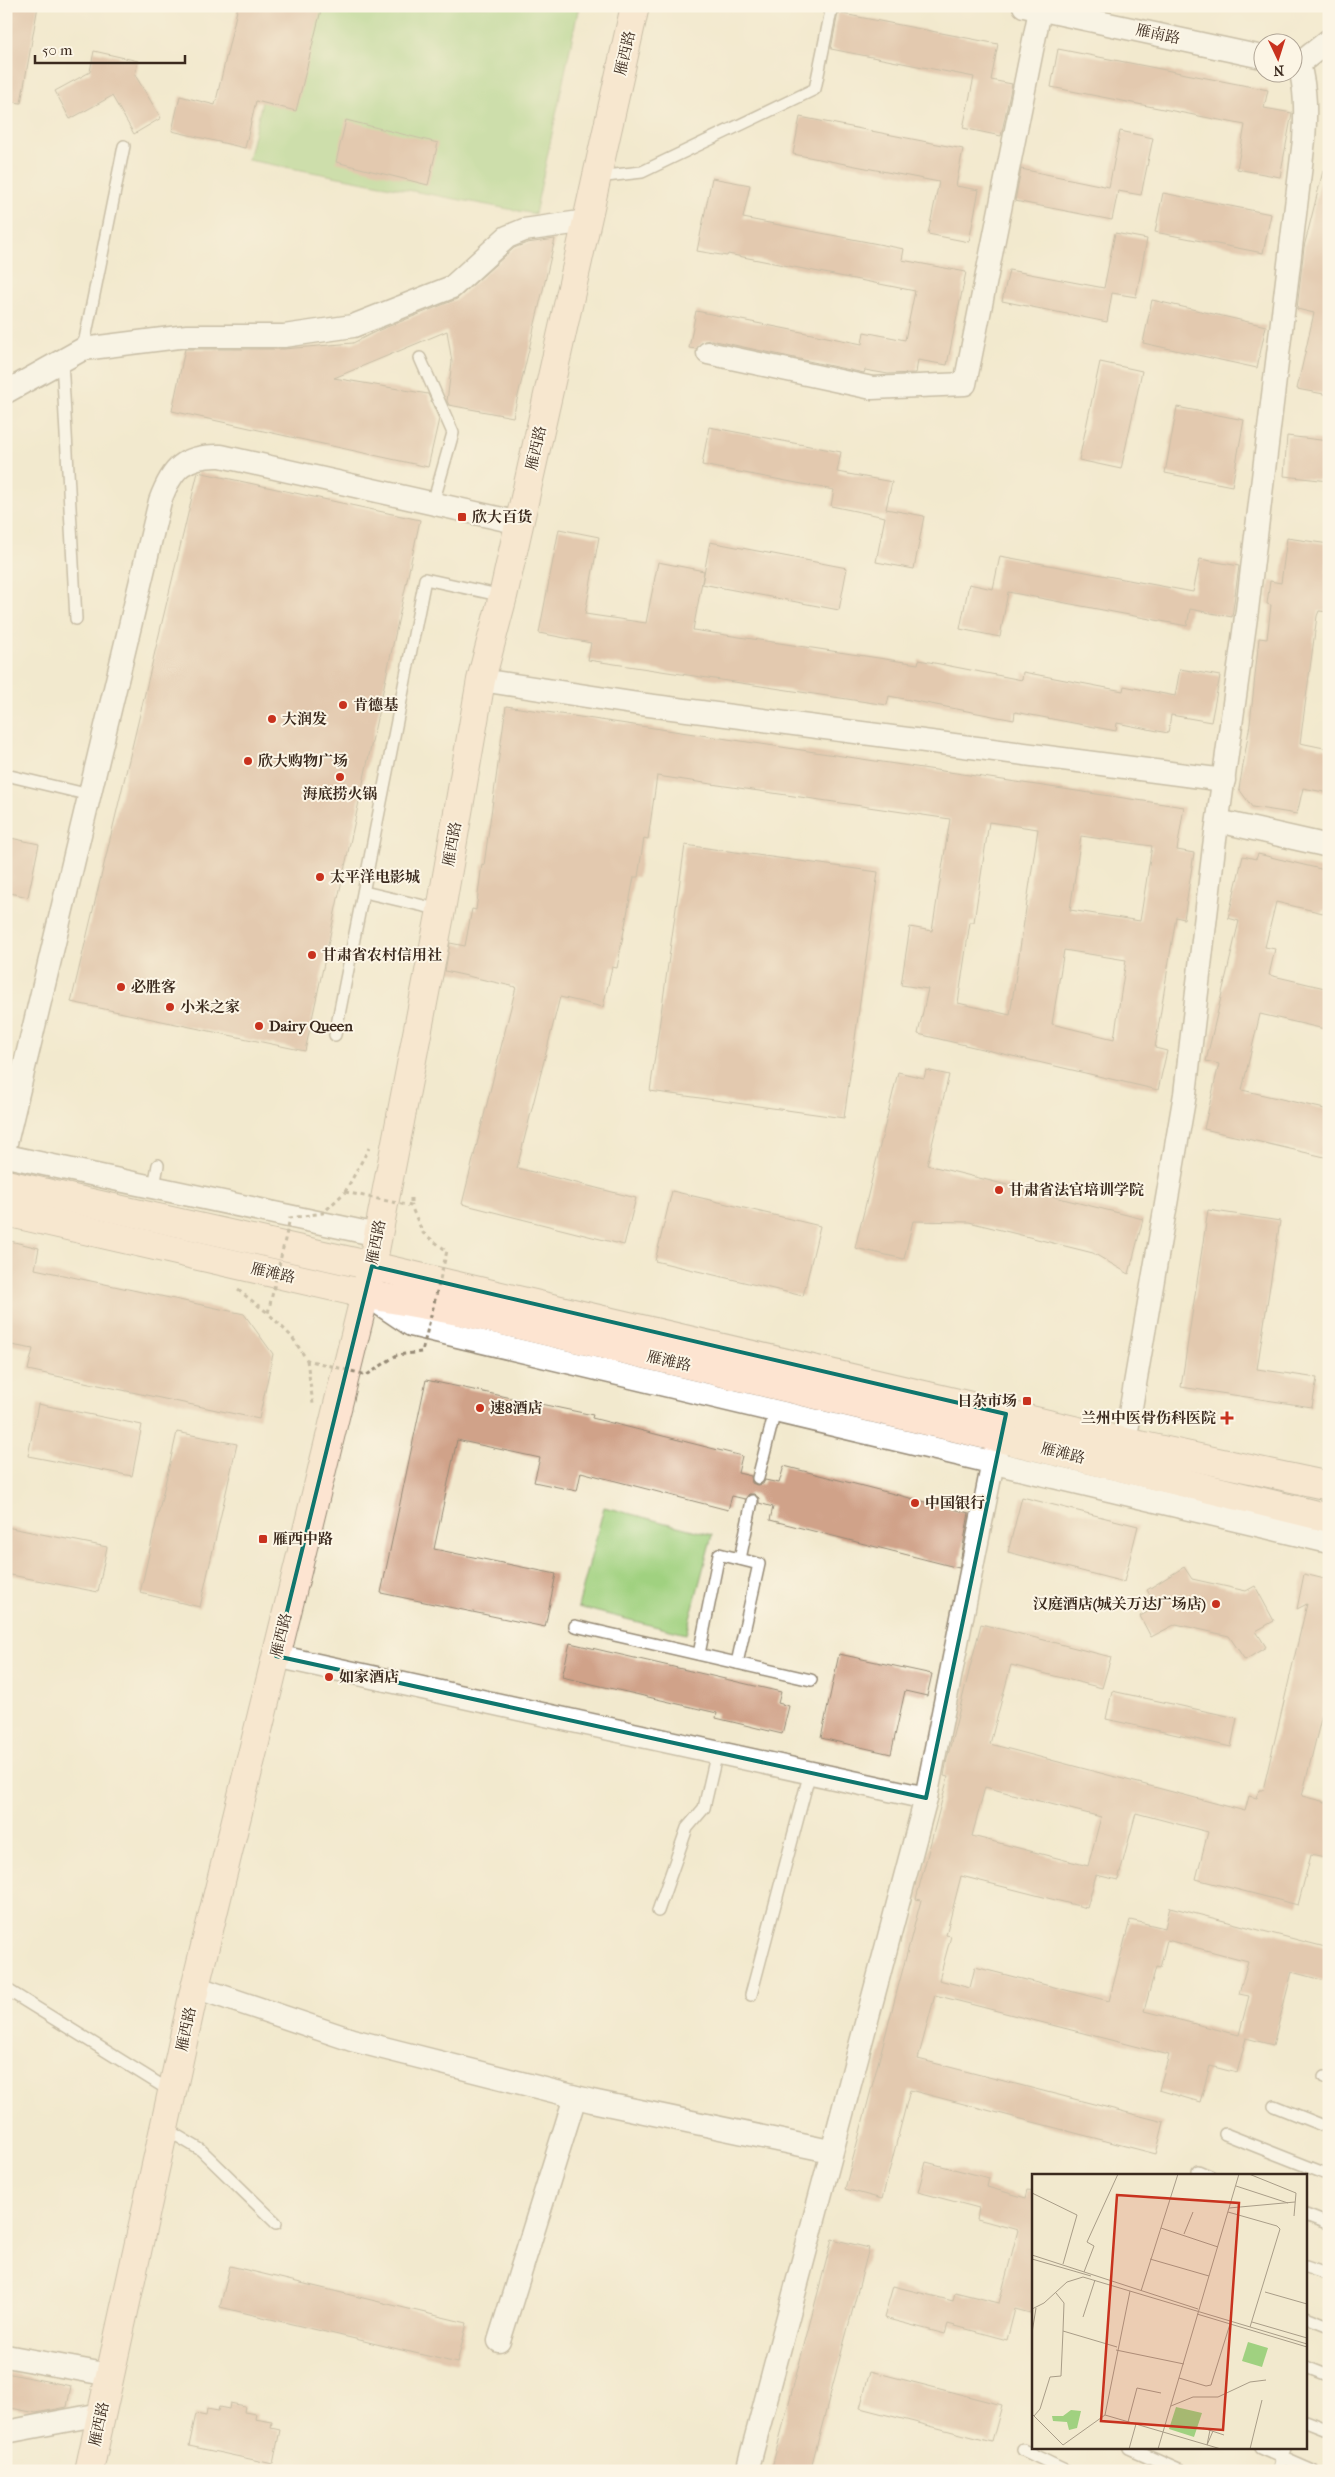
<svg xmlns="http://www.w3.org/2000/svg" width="1335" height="2477" viewBox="0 0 1335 2477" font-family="'IM FELL French Canon','Noto Serif SC',serif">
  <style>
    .park { fill: #a0d180; stroke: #6e7e4f }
    .building { fill: #d0a289; fill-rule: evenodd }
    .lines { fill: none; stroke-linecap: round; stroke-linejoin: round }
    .service-casing { stroke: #968a76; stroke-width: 14 }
    .minor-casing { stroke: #968a76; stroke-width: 25 }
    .secondary-casing { stroke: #968a76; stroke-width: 30 }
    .path { stroke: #968a76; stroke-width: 3; stroke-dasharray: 4 4; stroke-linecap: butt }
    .service { stroke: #fff; stroke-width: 11 }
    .minor { stroke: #fff; stroke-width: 22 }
    .secondary { stroke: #fde4d1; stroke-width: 28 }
    .path-bridge { stroke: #968a76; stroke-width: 3; stroke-dasharray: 4 4; stroke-linecap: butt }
    .marked { fill: none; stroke: #0f766e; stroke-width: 4; stroke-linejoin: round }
    .poi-dot { fill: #c8321e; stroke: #fcf5e5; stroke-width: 2 }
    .labels { text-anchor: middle; stroke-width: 4; stroke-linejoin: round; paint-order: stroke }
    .street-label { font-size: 15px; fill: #3b2a1e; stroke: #fcf5e5 }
    .poi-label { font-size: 15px; font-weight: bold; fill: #3b2a1e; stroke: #fcf5e5; text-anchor: start }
    .inset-road { fill: none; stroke: #a99d88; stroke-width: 1 }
    .view { fill: #c8321e; fill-opacity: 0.15; stroke: #c8321e; stroke-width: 2.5 }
    .inset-edge { fill: none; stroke: #3b2a1e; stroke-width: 2.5 }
  </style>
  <rect width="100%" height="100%" fill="#fcf5e5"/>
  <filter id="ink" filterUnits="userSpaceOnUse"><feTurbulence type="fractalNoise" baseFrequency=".02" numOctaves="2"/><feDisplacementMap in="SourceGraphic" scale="10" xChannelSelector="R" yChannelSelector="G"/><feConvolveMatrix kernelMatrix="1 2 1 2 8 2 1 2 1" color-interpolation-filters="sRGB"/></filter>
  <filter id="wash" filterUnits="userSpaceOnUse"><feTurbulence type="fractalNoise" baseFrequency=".0096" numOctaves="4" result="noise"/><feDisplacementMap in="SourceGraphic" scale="20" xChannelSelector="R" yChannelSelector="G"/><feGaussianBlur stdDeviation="1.12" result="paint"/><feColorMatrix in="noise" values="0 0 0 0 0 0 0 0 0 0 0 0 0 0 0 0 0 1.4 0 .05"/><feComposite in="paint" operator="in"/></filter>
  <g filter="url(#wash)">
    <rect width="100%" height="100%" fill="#f2e9ce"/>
    <g class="park">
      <path d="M 285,6 L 579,6 L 535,214 L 248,160 Z"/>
      <path d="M 604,1507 L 712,1535 L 686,1634 L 578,1607 Z"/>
    </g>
    <g id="blocks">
      <g class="building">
        <path d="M 6,6 L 38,6 L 21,103 L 6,101 Z"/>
        <path d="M 238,6 L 322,6 L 296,111 L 256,101 L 245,148 L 172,131 L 180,96 L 215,105 Z"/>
        <path d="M 838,13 L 998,44 L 991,80 L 1012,84 L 1001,136 L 963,128 L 974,77 L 831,49 Z"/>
        <path d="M 1058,49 L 1268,90 L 1264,108 L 1292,113 L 1280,177 L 1237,169 L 1245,125 L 1051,87 Z"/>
        <path d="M 94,51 L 138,61 L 135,75 L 161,118 L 134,134 L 112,96 L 70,119 L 55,91 L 90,72 Z"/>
        <path d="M 800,117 L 963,149 L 956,186 L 979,190 L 969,242 L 928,234 L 939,182 L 793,154 Z"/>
        <path d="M 346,120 L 438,143 L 428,185 L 336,162 Z"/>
        <path d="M 1120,131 L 1153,138 L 1141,195 L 1118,191 L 1112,220 L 1015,201 L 1021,169 L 1109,187 Z"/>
        <path d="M 1323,171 L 1329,171 L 1329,395 L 1297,389 L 1314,313 L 1297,309 L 1304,247 Z"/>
        <path d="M 712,178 L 750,185 L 743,218 L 904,249 L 902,260 L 966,272 L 947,365 L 918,360 L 916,373 L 888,374 L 865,370 L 864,373 L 711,340 L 704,341 L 696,349 L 689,348 L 696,311 L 862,344 L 864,332 L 905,340 L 915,291 L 728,254 L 727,256 L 697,251 Z"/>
        <path d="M 1163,193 L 1271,214 L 1263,253 L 1155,232 Z"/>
        <path d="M 1115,233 L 1147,239 L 1136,297 L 1112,293 L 1107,322 L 1002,301 L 1009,270 L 1104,288 Z"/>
        <path d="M 555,239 L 513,417 L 449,405 L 447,401 L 452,362 L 447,331 L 334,378 L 428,394 L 439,419 L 428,467 L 172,411 L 185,349 L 284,349 L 353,343 L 377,331 L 457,299 L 514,248 L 527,243 Z"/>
        <path d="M 1152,300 L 1266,326 L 1257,368 L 1143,343 Z"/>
        <path d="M 1100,362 L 1142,371 L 1121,469 L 1079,460 Z"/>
        <path d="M 1177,407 L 1244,420 L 1232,486 L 1165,473 Z"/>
        <path d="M 709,427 L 841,452 L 837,472 L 892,482 L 886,509 L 924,516 L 914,569 L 876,562 L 885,517 L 831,506 L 834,490 L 702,465 Z"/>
        <path d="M 1287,436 L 1329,441 L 1329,481 L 1284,476 Z"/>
        <path d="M 198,472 L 420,520 L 305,1051 L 71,1002 Z"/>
        <path d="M 559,529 L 599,537 L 585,614 L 646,623 L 658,562 L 704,571 L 693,630 L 918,664 L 919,660 L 1022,680 L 1023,672 L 1123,691 L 1124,686 L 1175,696 L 1180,669 L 1220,676 L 1211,722 L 1171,715 L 1168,733 L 1117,723 L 1116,731 L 1015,712 L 1014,720 L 889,696 L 887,705 L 588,660 L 591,643 L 539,633 Z"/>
        <path d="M 1287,538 L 1329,544 L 1325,589 L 1329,589 L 1329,612 L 1319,611 L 1317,616 L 1300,743 L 1329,749 L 1329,793 L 1303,788 L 1297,814 L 1252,807 L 1239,789 L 1250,724 L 1259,638 L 1267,639 L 1271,605 L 1267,604 L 1270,581 L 1281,583 Z"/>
        <path d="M 710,542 L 847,568 L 839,610 L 702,584 Z"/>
        <path d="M 1000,556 L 1193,592 L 1200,559 L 1239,566 L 1232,617 L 1190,609 L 1187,626 L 1008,592 L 1000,637 L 960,629 L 969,584 L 993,589 Z"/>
        <path d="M 506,706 L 1184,807 L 1177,850 L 1194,853 L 1184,919 L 1176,917 L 1155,1048 L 1167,1051 L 1158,1090 L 918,1034 L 928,989 L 901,985 L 910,927 L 932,931 L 950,819 L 657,776 L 648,839 L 644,838 L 638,877 L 634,877 L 617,968 L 612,967 L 603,1007 L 560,997 L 517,1168 L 636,1198 L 624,1245 L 462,1204 L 516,987 L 445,971 L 450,943 L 465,946 L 472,909 L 476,910 L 482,864 L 484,865 ZM 989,822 L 1038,829 L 1010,1015 L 958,1003 L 970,922 L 974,922 ZM 1081,836 L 1152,846 L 1140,921 L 1070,910 ZM 1064,950 L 1126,960 L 1114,1039 L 1052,1024 Z"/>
        <path d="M 6,837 L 39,844 L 28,897 L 6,892 Z"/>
        <path d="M 685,845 L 878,872 L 844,1118 L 650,1091 Z"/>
        <path d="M 1258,854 L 1329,871 L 1329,911 L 1324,910 L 1323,913 L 1276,902 L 1265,947 L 1275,949 L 1269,975 L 1329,989 L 1329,1030 L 1260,1014 L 1242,1090 L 1329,1110 L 1329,1158 L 1204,1129 L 1219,1064 L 1206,1061 L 1239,921 L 1228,918 L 1243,856 L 1256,859 Z"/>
        <path d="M 926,1070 L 949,1075 L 927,1165 L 1143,1219 L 1129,1274 L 1093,1253 L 969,1222 L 913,1221 L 904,1259 L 855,1248 L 898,1072 L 924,1078 Z"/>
        <path d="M 672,1191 L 820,1226 L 803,1296 L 655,1261 Z"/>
        <path d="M 1208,1210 L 1280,1221 L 1257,1369 L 1317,1378 L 1312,1407 L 1181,1387 Z"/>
        <path d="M 6,1240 L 39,1248 L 35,1269 L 244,1314 L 273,1354 L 259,1419 L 28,1370 L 33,1349 L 6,1344 Z"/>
        <path d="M 426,1380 L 593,1415 L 592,1418 L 742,1456 L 738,1473 L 751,1476 L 752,1483 L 757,1485 L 763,1484 L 765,1480 L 779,1483 L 784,1466 L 969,1513 L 959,1568 L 770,1520 L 773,1507 L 759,1503 L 759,1498 L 754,1494 L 749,1494 L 745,1499 L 732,1496 L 728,1510 L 581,1472 L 577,1491 L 534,1482 L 540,1458 L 457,1440 L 434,1549 L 556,1574 L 545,1627 L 381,1593 Z"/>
        <path d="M 38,1404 L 142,1425 L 132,1476 L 28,1456 Z"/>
        <path d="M 177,1432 L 237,1444 L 200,1607 L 140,1593 Z"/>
        <path d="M 1022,1497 L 1138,1526 L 1124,1582 L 1008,1552 Z"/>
        <path d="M 6,1527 L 107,1547 L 98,1592 L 6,1574 Z"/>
        <path d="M 1184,1567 L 1192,1579 L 1246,1591 L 1255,1586 L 1274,1621 L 1256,1631 L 1266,1647 L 1245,1660 L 1229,1636 L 1176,1624 L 1151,1637 L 1140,1616 L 1157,1607 L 1147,1590 Z"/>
        <path d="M 1304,1574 L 1329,1580 L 1329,1686 L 1302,1796 L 1329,1803 L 1329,1859 L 1311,1855 L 1298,1905 L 1196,1879 L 1208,1832 L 1136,1813 L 1118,1880 L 1096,1875 L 1087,1908 L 961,1876 L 946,1935 L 951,1936 L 939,1980 L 970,1988 L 975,1967 L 1109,2001 L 1130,1920 L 1165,1928 L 1170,1907 L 1329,1948 L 1329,1982 L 1292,1972 L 1273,2045 L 1246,2038 L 1237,2073 L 1210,2066 L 1200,2102 L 1159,2090 L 1169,2055 L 935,1995 L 918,2059 L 1164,2122 L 1156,2154 L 910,2090 L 882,2199 L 845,2189 L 921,1900 L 916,1899 L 948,1777 L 944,1776 L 947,1759 L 981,1624 L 1111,1657 L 1102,1688 L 1011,1665 L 990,1744 L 1245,1811 L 1249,1796 L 1257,1798 L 1259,1790 L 1263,1790 L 1307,1604 L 1297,1609 ZM 985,1787 L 1101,1817 L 1088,1866 L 972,1836 ZM 1167,1940 L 1248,1961 L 1239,1994 L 1249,1996 L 1239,2035 L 1144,2011 L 1156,1967 L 1160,1968 Z"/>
        <path d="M 570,1643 L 781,1692 L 778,1703 L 789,1706 L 782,1734 L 716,1718 L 717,1713 L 562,1677 Z"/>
        <path d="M 839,1654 L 932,1674 L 927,1696 L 905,1691 L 891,1754 L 821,1738 Z"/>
        <path d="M 1112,1691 L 1237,1718 L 1231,1747 L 1106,1719 Z"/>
        <path d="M 926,2162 L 989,2178 L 987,2187 L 1026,2198 L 1028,2190 L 1034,2191 L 1034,2314 L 1015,2309 L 1007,2340 L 948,2324 L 945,2334 L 884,2318 L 893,2286 L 953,2301 L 955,2292 L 999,2303 L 1018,2230 L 977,2219 L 979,2208 L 918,2192 Z"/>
        <path d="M 832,2239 L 869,2248 L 810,2471 L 771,2471 Z"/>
        <path d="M 230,2266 L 467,2323 L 457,2363 L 220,2307 Z"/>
        <path d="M 870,2371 L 1002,2405 L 992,2442 L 860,2408 Z"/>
        <path d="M 6,2373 L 71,2386 L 67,2407 L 36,2413 L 6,2407 Z"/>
        <path d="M 230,2403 L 245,2406 L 244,2412 L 256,2414 L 255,2419 L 272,2422 L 271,2428 L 280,2430 L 273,2464 L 189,2446 L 196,2414 L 206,2416 L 207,2409 L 218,2411 L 219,2407 L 229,2409 Z"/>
      </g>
    </g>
  </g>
  <g filter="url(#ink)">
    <use href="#blocks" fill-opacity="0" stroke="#968a76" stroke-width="1"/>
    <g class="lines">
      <g class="service-casing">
        <g id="service">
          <path d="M 597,177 L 642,172 L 815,89 L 832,6"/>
          <path d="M 83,349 L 124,146"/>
          <path d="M 420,358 L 453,433 L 433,503"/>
          <path d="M 62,360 L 76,619"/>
          <path d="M 6,775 L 90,795"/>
          <path d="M 364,892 L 441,910"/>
          <path d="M 335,1035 L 425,579 L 503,596"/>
          <path d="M 154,1186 L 158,1165"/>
          <path d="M 758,1478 L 776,1407"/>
          <path d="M 740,1559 L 752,1501"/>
          <path d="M 575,1626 L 811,1680"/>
          <path d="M 699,1654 L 719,1554 L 759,1564 L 737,1663"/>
          <path d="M 658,1911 L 687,1828 L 704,1808 L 717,1752"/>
          <path d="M 6,1989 L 172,2092"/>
          <path d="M 751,1995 L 810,1772"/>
          <path d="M 1324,2077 L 1329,2078"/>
          <path d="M 1274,2106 L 1329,2128"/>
          <path d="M 164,2128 L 201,2150 L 276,2223"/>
          <path d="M 1225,2134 L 1329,2175"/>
          <path d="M 1198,2171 L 1210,2176"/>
          <path d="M 1306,2215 L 1329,2224"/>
          <path d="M 1306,2267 L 1329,2275"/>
          <path d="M 1306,2317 L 1329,2326"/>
          <path d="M 1306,2367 L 1329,2376"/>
          <path d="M 1306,2421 L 1329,2430"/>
          <path d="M 1129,2448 L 1181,2471"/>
          <path d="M 1260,2448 L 1313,2471"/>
          <path d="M 1023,2450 L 1067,2471"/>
          <path d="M 1278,2471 L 1285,2448"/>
        </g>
      </g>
      <g class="minor-casing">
        <g id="minor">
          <path d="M 1024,6 L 1262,57"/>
          <path d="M 1299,64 L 1329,40"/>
          <path d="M 708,353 L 872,388 L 965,384 L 1040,10"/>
          <path d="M 6,392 L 83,349 L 187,336 L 284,336 L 353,326 L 452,287 L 507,237 L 524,230 L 587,221"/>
          <path d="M 481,680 L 632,703 L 1224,780"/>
          <path d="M 1218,821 L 1329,846"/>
          <path d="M 6,1143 L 160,501 C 172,468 184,455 221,456 L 520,523"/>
          <path d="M 6,1156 L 378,1235"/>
          <path d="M 368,1296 L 411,1325 L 1329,1542"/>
          <path d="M 1125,1442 L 1185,1094 L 1214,847 L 1247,610 L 1304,140 C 1306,113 1306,90 1299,64"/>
          <path d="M 276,1656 L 926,1798"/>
          <path d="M 195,1987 L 352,2040 L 592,2101 L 830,2151"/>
          <path d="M 499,2341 L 575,2097"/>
          <path d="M 6,2356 L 110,2375"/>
          <path d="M 6,2432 L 101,2414"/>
          <path d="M 747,2471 L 926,1798 L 993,1462 L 1004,1421"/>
        </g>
      </g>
      <g class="secondary-casing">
        <g id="secondary">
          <path d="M 6,1184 L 372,1266 L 1125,1442 L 1329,1486"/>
          <path d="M 6,1212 L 365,1294 L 464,1312 L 1000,1438 L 1329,1518"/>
          <path d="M 89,2471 L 195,1987 L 372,1266 L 441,910 L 481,680 L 503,596 L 635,6"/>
        </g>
      </g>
      <g class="path">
        <path d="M 345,1192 L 369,1148"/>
        <path d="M 411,1198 L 411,1206"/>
        <path d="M 238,1290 L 268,1313"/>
        <path d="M 307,1360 L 313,1404"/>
      </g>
      <use href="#service" class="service"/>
      <use href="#minor" class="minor"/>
      <use href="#secondary" class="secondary"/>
      <path class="path-bridge" d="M 345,1192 L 411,1206 L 423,1233 L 447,1251 L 422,1352 L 397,1355 L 367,1375 L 307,1360 L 292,1337 L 268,1313 L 290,1218 L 323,1213 Z"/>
    </g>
  </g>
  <path d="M0 0H1335V2477H0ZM 372,1266 L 1006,1414 L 926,1798 L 276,1656 Z" fill="#f2e9ce" fill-opacity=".55" fill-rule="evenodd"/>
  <path class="marked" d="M 372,1266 L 1006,1414 L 926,1798 L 276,1656 Z"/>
  <g class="poi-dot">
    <rect x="457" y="512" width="10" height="10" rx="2.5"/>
    <circle cx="343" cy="705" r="5"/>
    <circle cx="272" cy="719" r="5"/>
    <circle cx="248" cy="761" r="5"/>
    <circle cx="340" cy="777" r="5"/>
    <circle cx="320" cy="877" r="5"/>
    <circle cx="312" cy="955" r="5"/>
    <circle cx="121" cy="987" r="5"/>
    <circle cx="170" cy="1007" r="5"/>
    <circle cx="259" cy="1026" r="5"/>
    <circle cx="999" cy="1190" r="5"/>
    <rect x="1022" y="1396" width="10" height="10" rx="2.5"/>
    <circle cx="480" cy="1408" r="5"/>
    <path d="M1224.5 1410.5h5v5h5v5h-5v5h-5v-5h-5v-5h5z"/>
    <circle cx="915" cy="1503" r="5"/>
    <rect x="258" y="1534" width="10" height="10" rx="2.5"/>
    <circle cx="1216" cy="1604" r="5"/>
    <circle cx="329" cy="1677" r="5"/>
  </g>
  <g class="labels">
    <g class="street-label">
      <text transform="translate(1158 34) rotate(12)" y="5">雁南路</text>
      <text transform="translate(625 53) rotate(-77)" y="5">雁西路</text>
      <text transform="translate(536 448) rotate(-77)" y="5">雁西路</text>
      <text transform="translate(452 844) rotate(-80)" y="5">雁西路</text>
      <text transform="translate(376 1242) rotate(-79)" y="5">雁西路</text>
      <text transform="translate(273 1273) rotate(13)" y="5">雁滩路</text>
      <text transform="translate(669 1361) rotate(13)" y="5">雁滩路</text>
      <text transform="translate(1063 1453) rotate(14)" y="5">雁滩路</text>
      <text transform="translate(281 1635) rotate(-76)" y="5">雁西路</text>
      <text transform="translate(186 2029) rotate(-78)" y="5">雁西路</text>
      <text transform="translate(99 2424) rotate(-78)" y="5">雁西路</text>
    </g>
    <g class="poi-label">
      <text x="472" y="522">欣大百货</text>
      <text x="353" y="710">肯德基</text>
      <text x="282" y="724">大润发</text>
      <text x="258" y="766">欣大购物广场</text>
      <text x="340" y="799" text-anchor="middle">海底捞火锅</text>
      <text x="330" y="882">太平洋电影城</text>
      <text x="322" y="960">甘肃省农村信用社</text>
      <text x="131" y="992">必胜客</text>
      <text x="180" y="1012">小米之家</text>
      <text x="269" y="1031">Dairy Queen</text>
      <text x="1009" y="1195">甘肃省法官培训学院</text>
      <text x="1017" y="1406" text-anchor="end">日杂市场</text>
      <text x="490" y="1413">速8酒店</text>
      <text x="1216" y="1423" text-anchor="end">兰州中医骨伤科医院</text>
      <text x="925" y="1508">中国银行</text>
      <text x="273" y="1544">雁西中路</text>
      <text x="1206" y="1609" text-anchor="end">汉庭酒店(城关万达广场店)</text>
      <text x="339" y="1682">如家酒店</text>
    </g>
  </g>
  <g transform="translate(1032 2174)">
    <rect width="275" height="275" fill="#f2e9ce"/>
    <path d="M 216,168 L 236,174 L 230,193 L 210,187 Z" fill="#a0d180"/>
    <path d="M 144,233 L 170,239 L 162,263 L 137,255 ZM 39,236 L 49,237 L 45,254 L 37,256 L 35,248 L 21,247 L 20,242 L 31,242 Z" fill="#a0d180"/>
    <path class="inset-road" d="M 217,0 L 264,19 L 262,42M 204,12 L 256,29M 0,19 L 45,41 L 31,90M 197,34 L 263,28M 196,38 L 245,52 L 248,55 L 218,153M 129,54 L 186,73M 152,60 L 161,38M 0,81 L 166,135M 0,85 L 59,102M 118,85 L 177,102M 52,98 L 62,72 L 55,68 L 86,0M 109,117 L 146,0M 233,118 L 275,130M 24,119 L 32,129 L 31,157M 0,135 L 12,129 L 35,108 L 51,103 L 275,170M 165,140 L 275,173M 51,143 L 63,106M 220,148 L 275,164M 0,159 L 4,134M 84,176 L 152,190M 147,204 L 174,212 L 179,211 L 198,150M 139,232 L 161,223 L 186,223 L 218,208 L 234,206M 1,241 L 31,271 L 73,241M 73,241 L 98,117M 73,241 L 131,258M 2,242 L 8,235 L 18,203 L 29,202 L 31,157 L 85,173M 96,248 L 105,214 L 129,219M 171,254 L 192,261M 178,256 L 175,271 L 181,257M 131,258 L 189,275M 97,275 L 104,250M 126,275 L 207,0M 218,275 L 230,226"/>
    <path class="view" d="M 85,21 L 207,29 L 191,256 L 69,247 Z"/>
    <rect width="275" height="275" class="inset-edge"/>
  </g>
  <rect width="1335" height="2477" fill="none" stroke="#fcf5e5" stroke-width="25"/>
  <g transform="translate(1278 58) rotate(176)"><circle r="24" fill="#fcf5e5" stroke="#afa495"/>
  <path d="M0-4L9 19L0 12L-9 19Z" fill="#c8321e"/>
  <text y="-8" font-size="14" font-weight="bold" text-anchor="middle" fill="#3b2a1e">N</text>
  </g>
  <path d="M35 55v8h150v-8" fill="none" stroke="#3b2a1e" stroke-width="2.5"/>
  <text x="42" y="55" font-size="15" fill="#3b2a1e" stroke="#fcf5e5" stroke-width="4" paint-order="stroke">50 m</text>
</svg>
